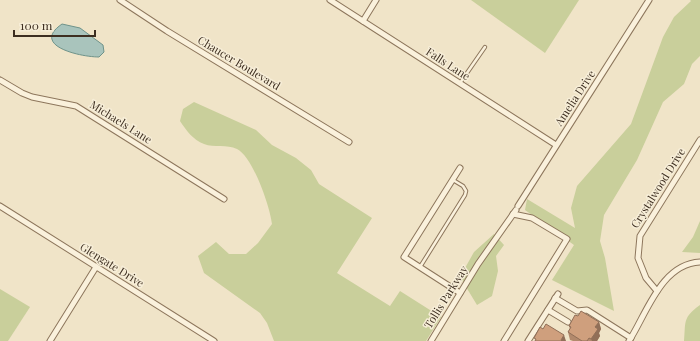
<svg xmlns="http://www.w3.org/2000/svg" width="700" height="341" viewBox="0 0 700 341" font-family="'Playfair Display',serif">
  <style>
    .green { fill: #c9cf9b }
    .water { fill: #a9c4bc; stroke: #6f938a }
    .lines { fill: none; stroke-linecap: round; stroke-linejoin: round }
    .service-casing { stroke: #8d765c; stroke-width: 4.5 }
    .minor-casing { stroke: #8d765c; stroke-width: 7 }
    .service { stroke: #faf1dc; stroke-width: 2.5 }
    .minor { stroke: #faf1dc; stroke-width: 5 }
    .wall { fill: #b2896c }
    .shaded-wall { fill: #916f58 }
    .building { fill: #cf9f7d; stroke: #916f58 }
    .labels { text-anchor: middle; stroke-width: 3; stroke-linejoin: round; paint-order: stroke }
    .street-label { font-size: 11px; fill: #3d2e20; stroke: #f7eed8 }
  </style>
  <rect width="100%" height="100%" fill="#f0e4c8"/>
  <g class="green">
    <path d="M 471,0 L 579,0 L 545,53 Z"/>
    <path d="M 690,0 L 700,0 L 700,56 L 692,64 L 684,84 L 663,102 L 637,160 L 604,215 L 600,241 L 605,258 L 614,311 L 552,280 L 574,245 L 525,210 L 527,199 L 575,228 L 571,208 L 577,186 L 631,124 L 663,37 L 674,17 L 691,1 Z"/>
    <path d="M 194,102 L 256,130 L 272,145 L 296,158 L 311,170 L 319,184 L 372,218 L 337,273 L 390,306 L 400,291 L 441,317 L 426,341 L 274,341 L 267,323 L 260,313 L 204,273 L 198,256 L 216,242 L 229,254 L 246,254 L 258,243 L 272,224 C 270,207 253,157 237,149 C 227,144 214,148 204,144 C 193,140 186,130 180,121 L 183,109 Z"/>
    <path d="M 700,221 L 700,253 L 682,252 L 693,237 Z"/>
    <path d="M 494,234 L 504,245 L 496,256 L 498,271 L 492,296 L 477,305 L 460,277 L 474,252 Z"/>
    <path d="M 0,289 L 30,307 L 8,341 L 0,341 Z"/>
    <path d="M 700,305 L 700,341 L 684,341 C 686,322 682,318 700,305 Z"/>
  </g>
  <path class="water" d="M 62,24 L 80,28 L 103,45 L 104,52 L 99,57 C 81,57 30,46 62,24 Z"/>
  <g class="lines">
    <g class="service-casing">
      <g id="service">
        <path d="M 460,83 L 485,47"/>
        <path d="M 420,267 L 465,195 L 466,191 L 463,186 L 453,180"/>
      </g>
    </g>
    <g class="minor-casing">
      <g id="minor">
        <path d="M 120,0 L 167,31 L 349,142"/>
        <path d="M 330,0 L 556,145"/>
        <path d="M 363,21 L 376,0"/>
        <path d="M 0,80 L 22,93 L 32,97 L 76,106 L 224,199"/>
        <path d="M 460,168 L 404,257 L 460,293"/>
        <path d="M 0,206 L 214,341"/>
        <path d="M 518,206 L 649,0"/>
        <path d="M 657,291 L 646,278 L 638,258 L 640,236 L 700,140"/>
        <path d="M 555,298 L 577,311 L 587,310 L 631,338"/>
        <path d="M 548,310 L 568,322"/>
        <path d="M 50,341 L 96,267"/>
        <path d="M 431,341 L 478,264 L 516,210"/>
        <path d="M 504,341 L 567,239 L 532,218 L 513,214"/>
        <path d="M 528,341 L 558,294"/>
        <path d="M 629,341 C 647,313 661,264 700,262"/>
      </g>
    </g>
    <use href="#service" class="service"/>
    <use href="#minor" class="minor"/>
  </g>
  <path class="wall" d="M 578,316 L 599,322 L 601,329 L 599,333 L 600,336 L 597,341 L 573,341 L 570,340 L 568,332 L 570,329 L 569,326 Z"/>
  <g class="shaded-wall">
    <path d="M 599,322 L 601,329 L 599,333 L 600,336 L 597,341 L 592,341 L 591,339 L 595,327 Z"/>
    <path d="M 564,335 L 566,341 L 561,341 L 561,340 Z"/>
  </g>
  <g class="building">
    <path d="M 581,311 L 599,322 L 595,327 L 598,329 L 591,339 L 589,338 L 587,341 L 582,341 L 568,332 L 571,327 L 569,326 L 575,315 L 578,316 Z"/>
    <path d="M 546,324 L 564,335 L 561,340 L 562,341 L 535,341 L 536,339 L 534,338 L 540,327 L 543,329 Z"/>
  </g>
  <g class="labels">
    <g class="street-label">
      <text transform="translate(239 63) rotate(31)" y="4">Chaucer Boulevard</text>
      <text transform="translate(448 64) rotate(33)" y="4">Falls Lane</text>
      <text transform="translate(575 98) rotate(-57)" y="4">Amelia Drive</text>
      <text transform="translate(121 122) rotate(32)" y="4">Michaels Lane</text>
      <text transform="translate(658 188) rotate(-58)" y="4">Crystalwood Drive</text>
      <text transform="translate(112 265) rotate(32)" y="4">Glengate Drive</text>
      <text transform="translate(446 297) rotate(-58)" y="4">Tollis Parkway</text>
    </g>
  </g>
  <path d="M14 30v6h81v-6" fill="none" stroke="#3d2e20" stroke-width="2"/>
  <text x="20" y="30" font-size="12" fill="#3d2e20" stroke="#f7eed8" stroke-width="3" paint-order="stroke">100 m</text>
</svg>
